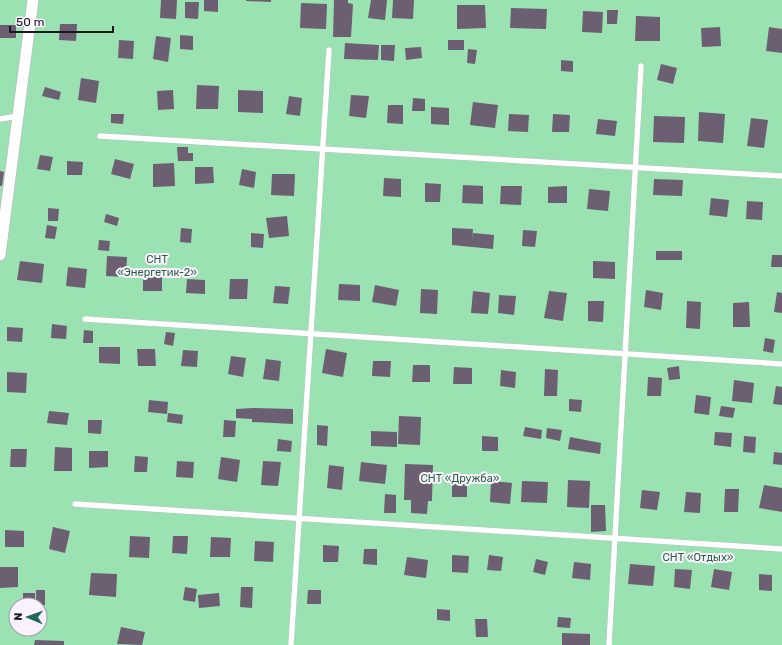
<svg xmlns="http://www.w3.org/2000/svg" width="782" height="645" viewBox="0 0 782 645" font-family="Rubik,sans-serif">
  <style>
    .green { fill: #9be2b2; fill-rule: evenodd }
    .building { fill: #6d5f72 }
    .lines { fill: none; stroke-linecap: round; stroke-linejoin: round }
    .lane-casing { stroke: #bbacc1; stroke-width: 6 }
    .street-casing { stroke: #bbacc1; stroke-width: 12 }
    .lane { stroke: #fff; stroke-width: 5.5 }
    .street { stroke: #fff; stroke-width: 11 }
    .labels { text-anchor: middle; stroke-width: 4; stroke-linejoin: round; paint-order: stroke }
    .park-label { font-size: 11px; fill: #27633e; stroke: #fbf2ff }
  </style>
  <rect width="100%" height="100%" fill="#fbf2ff"/>
  <path class="green" d="M 0,0 L 782,0 L 782,645 L 0,645 ZM 16,605 L 40,605 L 40,629 L 16,629 Z"/>
  <g class="building">
    <path d="M 161,0 L 177,0 L 176,19 L 160,18 Z"/>
    <path d="M 204,0 L 218,0 L 218,12 L 204,11 Z"/>
    <path d="M 246,0 L 271,0 L 271,2 L 246,1 Z"/>
    <path d="M 334,0 L 348,0 L 348,3 L 353,4 L 351,37 L 333,37 Z"/>
    <path d="M 371,0 L 387,0 L 385,20 L 368,18 Z"/>
    <path d="M 393,0 L 414,0 L 413,19 L 392,18 Z"/>
    <path d="M 185,2 L 199,2 L 198,19 L 185,18 Z"/>
    <path d="M 301,3 L 327,4 L 326,29 L 300,28 Z"/>
    <path d="M 457,5 L 485,5 L 486,28 L 457,29 Z"/>
    <path d="M 511,8 L 547,9 L 546,29 L 510,28 Z"/>
    <path d="M 607,10 L 618,10 L 617,24 L 607,24 Z"/>
    <path d="M 583,11 L 603,12 L 602,33 L 582,32 Z"/>
    <path d="M 636,16 L 660,17 L 660,41 L 635,41 Z"/>
    <path d="M 60,24 L 77,24 L 76,41 L 59,40 Z"/>
    <rect x="0" y="25" width="16" height="13"/>
    <path d="M 720,27 L 721,46 L 702,47 L 701,28 Z"/>
    <path d="M 769,27 L 782,29 L 782,53 L 766,51 Z"/>
    <path d="M 180,35 L 193,36 L 193,50 L 180,49 Z"/>
    <path d="M 156,36 L 171,38 L 168,62 L 153,59 Z"/>
    <path d="M 119,40 L 134,41 L 133,59 L 118,58 Z"/>
    <rect x="448" y="40" width="16" height="10"/>
    <path d="M 345,43 L 379,45 L 378,60 L 344,59 Z"/>
    <path d="M 381,45 L 395,45 L 394,61 L 381,60 Z"/>
    <path d="M 421,47 L 422,58 L 406,60 L 405,48 Z"/>
    <path d="M 468,49 L 477,50 L 475,64 L 467,63 Z"/>
    <path d="M 561,60 L 573,61 L 573,72 L 561,71 Z"/>
    <path d="M 661,64 L 677,68 L 673,84 L 657,80 Z"/>
    <path d="M 81,78 L 99,81 L 96,103 L 78,100 Z"/>
    <path d="M 197,85 L 219,86 L 218,109 L 196,109 Z"/>
    <path d="M 45,87 L 61,92 L 59,100 L 42,96 Z"/>
    <path d="M 173,90 L 174,109 L 158,110 L 157,91 Z"/>
    <path d="M 238,90 L 263,91 L 263,113 L 238,112 Z"/>
    <path d="M 351,95 L 369,96 L 366,118 L 349,116 Z"/>
    <path d="M 289,96 L 302,98 L 300,116 L 286,114 Z"/>
    <path d="M 413,98 L 425,99 L 425,111 L 412,111 Z"/>
    <path d="M 473,102 L 498,105 L 495,128 L 470,125 Z"/>
    <path d="M 388,105 L 403,105 L 403,124 L 387,123 Z"/>
    <path d="M 431,107 L 449,108 L 449,125 L 431,124 Z"/>
    <path d="M 699,112 L 725,114 L 723,143 L 698,141 Z"/>
    <path d="M 111,114 L 124,114 L 123,124 L 111,123 Z"/>
    <path d="M 509,114 L 529,115 L 528,132 L 508,131 Z"/>
    <path d="M 553,114 L 570,115 L 569,132 L 552,132 Z"/>
    <path d="M 654,116 L 685,117 L 684,143 L 653,142 Z"/>
    <path d="M 751,118 L 768,120 L 764,148 L 747,146 Z"/>
    <path d="M 598,119 L 617,121 L 615,136 L 596,134 Z"/>
    <path d="M 177,147 L 188,147 L 188,153 L 193,153 L 193,161 L 178,161 Z"/>
    <path d="M 40,155 L 53,157 L 50,171 L 37,169 Z"/>
    <path d="M 115,159 L 134,164 L 130,179 L 111,174 Z"/>
    <path d="M 67,161 L 83,162 L 82,175 L 67,175 Z"/>
    <path d="M 174,163 L 175,186 L 153,187 L 153,164 Z"/>
    <path d="M 195,167 L 213,167 L 214,183 L 195,184 Z"/>
    <path d="M 242,169 L 256,172 L 254,188 L 239,185 Z"/>
    <path d="M 0,171 L 4,172 L 2,186 L 0,186 Z"/>
    <path d="M 272,174 L 295,174 L 294,196 L 271,195 Z"/>
    <path d="M 384,178 L 401,179 L 401,197 L 383,196 Z"/>
    <path d="M 654,179 L 683,180 L 682,196 L 653,195 Z"/>
    <path d="M 425,183 L 441,184 L 440,202 L 425,202 Z"/>
    <path d="M 463,185 L 483,186 L 483,204 L 462,203 Z"/>
    <path d="M 501,186 L 522,186 L 521,205 L 500,204 Z"/>
    <path d="M 567,186 L 567,203 L 548,203 L 548,187 Z"/>
    <path d="M 589,189 L 610,191 L 608,211 L 587,209 Z"/>
    <path d="M 711,198 L 729,200 L 727,217 L 709,215 Z"/>
    <path d="M 747,201 L 763,202 L 762,220 L 746,219 Z"/>
    <path d="M 48,208 L 59,209 L 58,221 L 48,221 Z"/>
    <path d="M 106,214 L 119,218 L 117,226 L 104,222 Z"/>
    <path d="M 287,216 L 289,236 L 269,238 L 266,218 Z"/>
    <path d="M 47,225 L 57,227 L 55,239 L 45,238 Z"/>
    <path d="M 181,228 L 192,229 L 191,243 L 180,242 Z"/>
    <path d="M 452,228 L 473,229 L 472,242 L 473,233 L 494,235 L 493,249 L 452,245 Z"/>
    <path d="M 523,230 L 537,231 L 535,247 L 522,246 Z"/>
    <path d="M 251,233 L 264,234 L 263,248 L 251,247 Z"/>
    <path d="M 99,240 L 110,241 L 109,251 L 98,250 Z"/>
    <rect x="656" y="251" width="26" height="9"/>
    <path d="M 772,255 L 782,255 L 782,267 L 771,267 Z"/>
    <path d="M 107,256 L 127,257 L 126,277 L 106,276 Z"/>
    <path d="M 20,261 L 44,264 L 42,283 L 17,280 Z"/>
    <path d="M 593,261 L 615,262 L 615,279 L 593,278 Z"/>
    <path d="M 68,267 L 87,269 L 85,288 L 66,286 Z"/>
    <path d="M 143,276 L 162,277 L 162,291 L 143,291 Z"/>
    <path d="M 187,279 L 205,280 L 205,294 L 186,293 Z"/>
    <path d="M 230,279 L 248,279 L 247,299 L 229,299 Z"/>
    <path d="M 339,284 L 360,285 L 360,301 L 338,300 Z"/>
    <path d="M 375,285 L 399,290 L 396,306 L 372,302 Z"/>
    <path d="M 275,286 L 290,287 L 288,304 L 273,303 Z"/>
    <path d="M 421,289 L 438,290 L 437,314 L 420,313 Z"/>
    <path d="M 646,290 L 663,293 L 661,310 L 644,307 Z"/>
    <path d="M 473,291 L 490,293 L 488,314 L 471,313 Z"/>
    <path d="M 549,291 L 567,293 L 563,321 L 544,318 Z"/>
    <path d="M 777,292 L 782,293 L 782,313 L 774,312 Z"/>
    <path d="M 499,295 L 516,296 L 514,315 L 498,313 Z"/>
    <path d="M 588,301 L 604,301 L 603,322 L 588,321 Z"/>
    <path d="M 687,301 L 701,302 L 700,329 L 686,328 Z"/>
    <path d="M 749,302 L 750,327 L 733,327 L 733,303 Z"/>
    <path d="M 52,324 L 67,326 L 66,339 L 51,338 Z"/>
    <path d="M 7,327 L 23,328 L 22,342 L 7,341 Z"/>
    <path d="M 84,330 L 93,331 L 93,343 L 83,343 Z"/>
    <path d="M 166,332 L 175,333 L 173,346 L 164,344 Z"/>
    <path d="M 765,338 L 775,340 L 773,353 L 763,351 Z"/>
    <path d="M 99,347 L 120,347 L 120,364 L 99,363 Z"/>
    <path d="M 137,349 L 155,349 L 156,366 L 138,366 Z"/>
    <path d="M 326,349 L 347,353 L 343,377 L 322,373 Z"/>
    <path d="M 183,350 L 198,351 L 197,367 L 181,366 Z"/>
    <path d="M 231,356 L 246,358 L 243,377 L 228,374 Z"/>
    <path d="M 266,359 L 281,361 L 279,381 L 263,379 Z"/>
    <path d="M 373,361 L 391,361 L 390,377 L 372,376 Z"/>
    <path d="M 413,365 L 430,365 L 430,382 L 412,382 Z"/>
    <path d="M 679,366 L 680,379 L 669,380 L 667,368 Z"/>
    <path d="M 454,367 L 472,368 L 472,384 L 453,384 Z"/>
    <path d="M 545,369 L 558,370 L 557,396 L 544,396 Z"/>
    <path d="M 501,370 L 516,372 L 515,388 L 500,386 Z"/>
    <path d="M 7,372 L 27,373 L 26,393 L 7,392 Z"/>
    <path d="M 648,377 L 662,378 L 661,396 L 647,396 Z"/>
    <path d="M 734,380 L 754,383 L 752,403 L 732,401 Z"/>
    <path d="M 776,386 L 782,387 L 782,405 L 773,404 Z"/>
    <path d="M 696,395 L 711,397 L 709,415 L 694,413 Z"/>
    <path d="M 569,399 L 582,400 L 581,412 L 569,411 Z"/>
    <path d="M 149,400 L 168,402 L 167,414 L 148,412 Z"/>
    <path d="M 721,406 L 735,408 L 733,418 L 719,416 Z"/>
    <path d="M 253,408 L 293,409 L 293,424 L 252,422 L 252,419 L 236,418 L 236,409 Z"/>
    <path d="M 49,411 L 69,413 L 67,425 L 47,423 Z"/>
    <path d="M 168,413 L 183,415 L 182,424 L 167,422 Z"/>
    <path d="M 399,416 L 421,417 L 420,445 L 398,444 Z"/>
    <path d="M 88,420 L 102,420 L 101,434 L 88,433 Z"/>
    <path d="M 224,420 L 236,421 L 235,437 L 223,437 Z"/>
    <path d="M 317,425 L 328,426 L 327,446 L 317,445 Z"/>
    <path d="M 525,427 L 542,430 L 541,439 L 523,436 Z"/>
    <path d="M 547,428 L 562,430 L 560,441 L 546,438 Z"/>
    <path d="M 371,431 L 397,432 L 397,447 L 371,446 Z"/>
    <path d="M 715,432 L 732,433 L 731,447 L 714,445 Z"/>
    <path d="M 482,436 L 498,437 L 498,451 L 482,451 Z"/>
    <path d="M 744,436 L 756,437 L 755,453 L 743,452 Z"/>
    <path d="M 570,437 L 601,443 L 600,454 L 568,449 Z"/>
    <path d="M 278,439 L 292,441 L 291,452 L 277,451 Z"/>
    <path d="M 55,447 L 72,448 L 72,471 L 54,471 Z"/>
    <path d="M 11,449 L 27,449 L 26,467 L 10,467 Z"/>
    <path d="M 89,451 L 108,451 L 108,467 L 89,468 Z"/>
    <path d="M 774,452 L 782,453 L 782,465 L 773,464 Z"/>
    <path d="M 135,456 L 148,457 L 147,472 L 134,472 Z"/>
    <path d="M 221,457 L 240,460 L 237,482 L 218,479 Z"/>
    <path d="M 177,461 L 194,462 L 193,478 L 176,477 Z"/>
    <path d="M 263,461 L 281,462 L 278,486 L 261,485 Z"/>
    <path d="M 361,462 L 387,465 L 385,484 L 359,481 Z"/>
    <path d="M 405,464 L 433,465 L 432,501 L 428,501 L 427,514 L 411,513 L 411,500 L 404,500 Z"/>
    <path d="M 329,465 L 344,467 L 342,490 L 327,488 Z"/>
    <path d="M 452,480 L 467,481 L 467,497 L 452,497 Z"/>
    <path d="M 568,480 L 590,481 L 589,508 L 567,507 Z"/>
    <path d="M 491,481 L 512,483 L 510,504 L 490,502 Z"/>
    <path d="M 522,481 L 548,482 L 547,503 L 521,502 Z"/>
    <path d="M 764,485 L 782,488 L 782,512 L 759,508 Z"/>
    <path d="M 725,489 L 739,489 L 738,512 L 724,512 Z"/>
    <path d="M 642,490 L 660,492 L 657,510 L 640,508 Z"/>
    <path d="M 686,492 L 701,493 L 700,513 L 684,512 Z"/>
    <path d="M 385,494 L 396,495 L 396,513 L 384,513 Z"/>
    <path d="M 591,505 L 605,505 L 606,531 L 591,532 Z"/>
    <path d="M 53,527 L 70,531 L 65,553 L 49,549 Z"/>
    <path d="M 5,530 L 24,531 L 24,547 L 5,547 Z"/>
    <path d="M 130,536 L 150,537 L 149,558 L 129,557 Z"/>
    <path d="M 173,536 L 188,536 L 187,554 L 172,553 Z"/>
    <path d="M 211,537 L 231,538 L 230,557 L 210,557 Z"/>
    <path d="M 255,541 L 274,542 L 273,562 L 254,561 Z"/>
    <path d="M 323,545 L 339,546 L 338,562 L 323,562 Z"/>
    <path d="M 364,549 L 377,549 L 377,565 L 363,564 Z"/>
    <path d="M 452,555 L 469,556 L 468,573 L 452,572 Z"/>
    <path d="M 489,555 L 503,557 L 501,571 L 487,570 Z"/>
    <path d="M 407,557 L 428,560 L 426,578 L 404,575 Z"/>
    <path d="M 536,559 L 548,562 L 545,575 L 533,572 Z"/>
    <path d="M 574,562 L 591,564 L 590,580 L 572,578 Z"/>
    <path d="M 630,564 L 655,566 L 653,586 L 628,584 Z"/>
    <path d="M 0,567 L 18,567 L 18,587 L 0,588 Z"/>
    <path d="M 675,569 L 692,570 L 690,589 L 674,587 Z"/>
    <path d="M 714,569 L 732,572 L 729,590 L 711,587 Z"/>
    <path d="M 91,573 L 117,574 L 116,597 L 89,595 Z"/>
    <path d="M 759,574 L 772,575 L 772,591 L 759,590 Z"/>
    <path d="M 185,587 L 197,589 L 195,602 L 183,600 Z"/>
    <path d="M 241,587 L 253,587 L 252,608 L 240,607 Z"/>
    <rect x="36" y="590" width="9" height="15"/>
    <path d="M 308,590 L 321,590 L 321,604 L 307,604 Z"/>
    <rect x="23" y="593" width="12" height="12"/>
    <path d="M 219,593 L 220,606 L 199,608 L 198,595 Z"/>
    <path d="M 437,609 L 450,610 L 450,621 L 437,620 Z"/>
    <path d="M 558,617 L 571,618 L 570,628 L 557,627 Z"/>
    <path d="M 475,619 L 487,619 L 488,637 L 476,637 Z"/>
    <path d="M 121,627 L 145,632 L 142,645 L 117,644 Z"/>
    <path d="M 562,633 L 590,634 L 590,645 L 562,645 Z"/>
    <path d="M 35,640 L 64,641 L 64,645 L 34,645 Z"/>
  </g>
  <g class="lines">
    <g class="lane-casing">
      <g id="lane">
        <path d="M 0,119 L 18,116"/>
        <path d="M 100,136 L 782,176"/>
        <path d="M 85,319 L 782,364"/>
        <path d="M 75,504 L 782,549"/>
        <path d="M 291,645 L 329,50"/>
        <path d="M 609,645 L 641,66"/>
      </g>
    </g>
    <g class="street-casing">
      <path id="street" d="M 0,255 L 33,0"/>
    </g>
    <use href="#lane" class="lane"/>
    <use href="#street" class="street"/>
  </g>
  <g class="labels">
    <g class="park-label">
      <text x="157" y="263">СНТ<tspan x="157" dy="13">«Энергетик-2»</tspan></text>
      <text x="460" y="482">СНТ «Дружба»</text>
      <text x="698" y="561">СНТ «Отдых»</text>
    </g>
  </g>
  <g transform="translate(28 617) rotate(272)"><circle r="19" fill="#fbf2ff" stroke="#a29ba6"/>
  <path d="M0-3L7 15L0 10L-7 15Z" fill="#226657"/>
  <text y="-6" font-size="11" font-weight="bold" text-anchor="middle" fill="#1d1820">N</text>
  </g>
  <path d="M10 26v6h103v-6" fill="none" stroke="#1d1820" stroke-width="2"/>
  <text x="16" y="26" font-size="12" fill="#1d1820" stroke="#fbf2ff" stroke-width="3" paint-order="stroke">50 m</text>
</svg>
